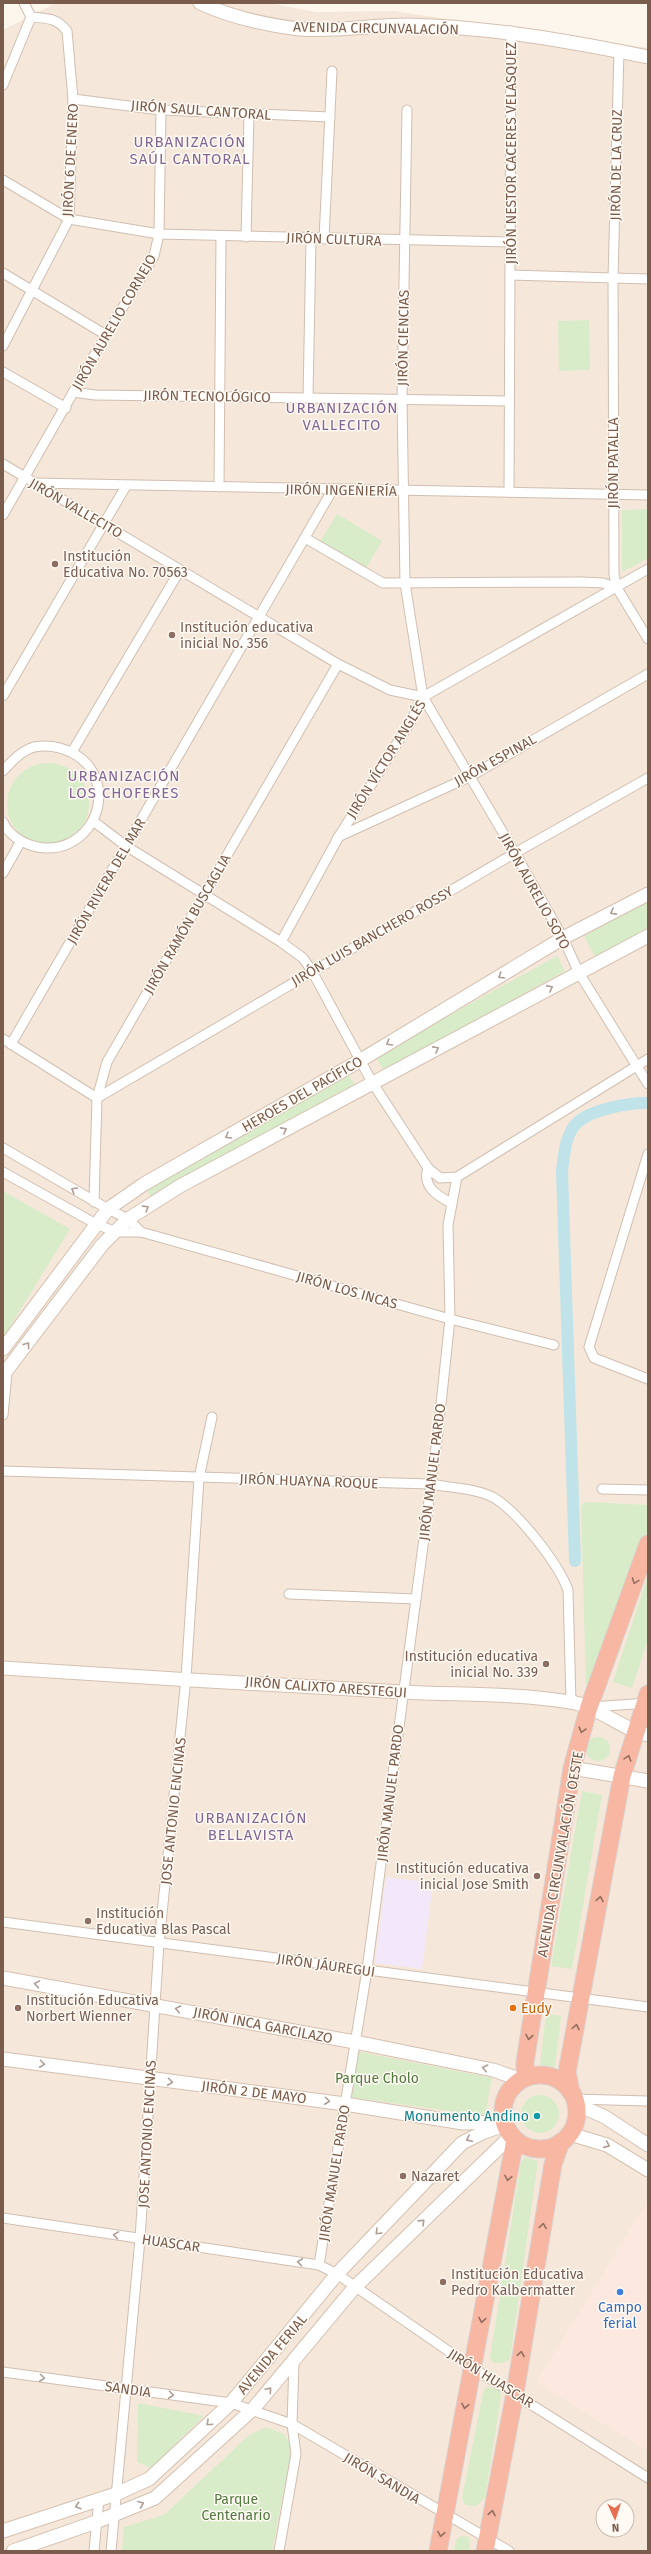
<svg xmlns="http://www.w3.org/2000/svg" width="651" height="2554" viewBox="0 0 651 2554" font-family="'Fira Sans',sans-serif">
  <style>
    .residential { fill: #f5e8da; fill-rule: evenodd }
    .commercial { fill: #fde8e0 }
    .education { fill: #f3e8fa }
    .green { fill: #d8ecc9 }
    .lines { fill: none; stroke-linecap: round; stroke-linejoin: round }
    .canal { stroke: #bfe3e8; stroke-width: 12 }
    .street-casing { stroke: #d1beb0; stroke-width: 11 }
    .secondary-casing { stroke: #d6c0b0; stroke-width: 15 }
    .highway-casing { stroke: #dad1cd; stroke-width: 19 }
    .street { stroke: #fff; stroke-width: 9 }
    .secondary { stroke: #fff; stroke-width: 13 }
    .highway { stroke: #f7b7a3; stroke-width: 17 }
    .oneway { stroke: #af9d94 }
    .oneway2 { stroke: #936e5e }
    .education-dot { fill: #8d6e63; stroke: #fffaf3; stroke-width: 1.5 }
    .food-dot { fill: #e8710a; stroke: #fffaf3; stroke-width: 1.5 }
    .culture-dot { fill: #0f9aa8; stroke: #fffaf3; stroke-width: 1.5 }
    .shop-dot { fill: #3f7fe0; stroke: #fffaf3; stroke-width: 1.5 }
    .labels { text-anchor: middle; stroke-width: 3; stroke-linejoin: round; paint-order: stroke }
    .street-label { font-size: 14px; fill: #7a5c4d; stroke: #fffaf3 }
    .education-label { font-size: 14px; fill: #785e54; stroke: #fffaf3; text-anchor: start }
    .food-label { font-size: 14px; fill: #c56008; stroke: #fffaf3; text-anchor: start }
    .park-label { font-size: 14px; fill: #537a41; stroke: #fffaf3 }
    .culture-label { font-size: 14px; fill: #0d838f; stroke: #fffaf3; text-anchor: end }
    .shop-label { font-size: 14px; fill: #366cbe; stroke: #fffaf3 }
    .neighbourhood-label { font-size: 15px; letter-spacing: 1px; fill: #846695; stroke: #fffaf3 }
  </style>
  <rect width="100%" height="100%" fill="#fdf6ec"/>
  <path class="residential" d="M 56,3 L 268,3 L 316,12 L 394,11 L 648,48 L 648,2551 L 3,2551 L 3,30 ZM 603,2506 L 627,2506 L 627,2530 L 603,2530 Z"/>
  <path class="commercial" d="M 648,2201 L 648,2451 L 536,2382 Z"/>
  <path class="education" d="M 386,1877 L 433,1883 L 422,1969 L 375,1963 Z"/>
  <g class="green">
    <path d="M 589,320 L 590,370 L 559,371 L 558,321 Z"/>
    <path d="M 648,509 L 648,558 L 622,572 L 622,510 Z"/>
    <path d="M 337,514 L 382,541 L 365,570 L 319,543 Z"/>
    <circle cx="48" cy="804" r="41"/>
    <path d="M 648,901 L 648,928 L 595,957 L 584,936 Z"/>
    <path d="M 557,956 L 565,971 L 384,1071 L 375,1056 Z"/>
    <path d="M 347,1073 L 355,1085 L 152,1199 L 145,1187 Z"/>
    <path d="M 3,1191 L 70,1229 L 3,1338 Z"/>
    <path d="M 586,1502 L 648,1505 L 648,1529 L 591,1685 L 586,1685 L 581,1506 Z"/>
    <path d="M 648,1575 L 648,1639 L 632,1688 L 613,1682 Z"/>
    <circle cx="598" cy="1749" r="12"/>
    <path d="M 582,1791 L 602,1795 L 572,1969 L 551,1966 Z"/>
    <path d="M 546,2014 L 561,2016 L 555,2067 L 540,2065 Z"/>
    <path d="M 355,2051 L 492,2078 L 485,2116 L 349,2097 Z"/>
    <circle cx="540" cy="2114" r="19"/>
    <path d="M 525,2157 L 538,2161 L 510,2359 L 504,2363 L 494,2363 L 490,2358 L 521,2162 Z"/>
    <path d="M 486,2387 L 498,2389 L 501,2396 L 485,2498 L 476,2506 L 465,2505 L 462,2498 L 483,2393 Z"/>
    <path d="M 138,2403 L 204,2416 L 151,2468 L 137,2462 Z"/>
    <path d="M 266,2427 L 284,2434 L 292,2448 L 272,2551 L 122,2551 L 124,2527 L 164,2515 L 249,2435 Z"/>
    <path d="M 461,2536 L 469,2537 L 470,2551 L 454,2551 L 456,2540 Z"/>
  </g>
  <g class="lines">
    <path class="canal" d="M 575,1561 L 562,1171 C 564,1156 565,1133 578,1122 C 591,1110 630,1102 648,1103"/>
    <g class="street-casing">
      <g id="street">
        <path d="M 24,3 L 31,17"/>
        <path d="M 619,51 L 613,278 L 614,575 L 617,588 L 648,639"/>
        <path d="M 3,85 L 31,17"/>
        <path d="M 73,99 L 161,110 L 330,117"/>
        <path d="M 407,110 L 402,400 L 405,583 L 423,697 L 515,853 L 563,938 L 579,973 L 648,1084"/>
        <path d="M 3,180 L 69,219 L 159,234 L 510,242"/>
        <path d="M 246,237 L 249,114"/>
        <path d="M 324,239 L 332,71"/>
        <path d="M 3,273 L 106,335"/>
        <path d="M 510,275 L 648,279"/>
        <path d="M 3,346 L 69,219 L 73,99 L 67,31 C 57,18 47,18 31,17"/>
        <path d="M 3,372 L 66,408"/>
        <path d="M 73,392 L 95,395 L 509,401"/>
        <path d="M 308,398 L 311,239"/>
        <path d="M 3,464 L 338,664 L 390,690 L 423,697"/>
        <path d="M 34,483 L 648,495"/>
        <path d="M 219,487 L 221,237"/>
        <path d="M 509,492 L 511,31"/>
        <path d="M 3,515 L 106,335 L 154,256 L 159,234 L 161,110"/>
        <path d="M 305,538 L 383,583 L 581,582 L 603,583 L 617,588"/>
        <path d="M 3,696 L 126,486"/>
        <path d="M 72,752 L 180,570"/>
        <path d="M 3,771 C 12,761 21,751 34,747 C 60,742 90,756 97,783 C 106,816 80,850 45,848 C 29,847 10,838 3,822"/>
        <path d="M 93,821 L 126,846 L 281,942 L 303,958 L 312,971 L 372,1082 L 428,1168 L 440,1178 L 457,1177"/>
        <path d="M 338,837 L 469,777 L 648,674"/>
        <path d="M 3,873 L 21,841"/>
        <path d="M 281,942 L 338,838 L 411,721 L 423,697 L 648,569"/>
        <path d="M 3,1039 L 97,1098"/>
        <path d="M 11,1044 L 333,489"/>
        <path d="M 97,1098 L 515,853 L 648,778"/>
        <path d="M 3,1148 L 108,1209 L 128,1219 L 141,1232"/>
        <path d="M 648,1154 L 589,1347 L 594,1358 L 648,1379"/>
        <path d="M 428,1168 C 422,1186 436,1195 451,1203"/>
        <path d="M 3,1172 L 96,1224 L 116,1232 L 141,1232 L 450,1319 L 554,1345"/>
        <path d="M 94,1202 L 97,1098 L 107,1062 L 338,664"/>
        <path d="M 3,1415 L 7,1373"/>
        <path d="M 3,1471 L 430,1484 C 450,1488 479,1488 496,1499 C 520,1515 558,1563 568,1590 L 571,1702"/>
        <path d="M 602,1489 L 648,1490"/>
        <path d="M 289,1594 L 416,1599"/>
        <path d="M 590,1707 L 648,1703"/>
        <path d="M 3,1922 L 648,2007"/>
        <path d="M 574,2099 L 648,2101"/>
        <path d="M 3,2218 L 319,2265 L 337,2274 L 473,2368 L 648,2478"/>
        <path d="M 319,2265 L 367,1970 L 438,1432 L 450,1319 L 448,1225 L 457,1177 L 648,1059"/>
        <path d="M 3,2372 L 231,2403 L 292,2424 L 509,2551"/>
        <path d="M 94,2551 L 99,2499"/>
        <path d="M 111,2551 L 140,2239 L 159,1943 L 186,1678 L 199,1478 L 212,1417"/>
        <path d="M 279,2551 L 296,2454 L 292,2424 L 294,2361"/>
      </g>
    </g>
    <g class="secondary-casing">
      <g id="secondary">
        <path d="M 200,3 C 231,17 266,25 299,29 C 335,32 372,25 408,25 C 490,27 569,41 648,57"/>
        <path d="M 3,1349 L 108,1209 L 144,1184 L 361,1060 L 563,938 L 648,894"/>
        <path d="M 3,1375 L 102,1245 L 128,1219 L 180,1186 L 648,936"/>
        <path d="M 3,1668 C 136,1677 270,1685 403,1692 C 458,1695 515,1693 570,1702 C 599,1706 620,1729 648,1735"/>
        <path d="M 572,1768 L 648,1781"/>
        <path d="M 3,1978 L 355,2042 L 493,2070 L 522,2080"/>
        <path d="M 3,2059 L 345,2104 L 463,2123 L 501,2122"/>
        <path d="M 576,2104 L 605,2117 L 648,2145"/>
        <path d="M 570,2134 L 607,2145 L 648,2170"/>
        <path d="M 3,2531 L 116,2494 L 149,2479 L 231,2403 L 337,2274 L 462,2143 L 484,2132 L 505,2125"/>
        <path d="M 13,2551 L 96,2522 L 155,2498 L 253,2409 L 354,2288 L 511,2136"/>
      </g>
    </g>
    <g class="highway-casing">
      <g id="highway">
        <circle cx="540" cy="2112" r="37"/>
        <path d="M 525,2078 L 525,2062 L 572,1768 L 589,1707 L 648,1544"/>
        <path d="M 571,2092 L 567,2072 L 622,1776 L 648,1694"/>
        <path d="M 438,2551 L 515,2140"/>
        <path d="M 485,2551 L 515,2393 L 553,2164 L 561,2142"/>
      </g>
    </g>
    <use href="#street" class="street"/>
    <use href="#secondary" class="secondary"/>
    <use href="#highway" class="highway"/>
  </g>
  <defs><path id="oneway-chevron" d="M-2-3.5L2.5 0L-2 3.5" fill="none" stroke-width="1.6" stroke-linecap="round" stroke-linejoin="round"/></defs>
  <g class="oneway">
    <use href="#oneway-chevron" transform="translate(613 912) rotate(152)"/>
    <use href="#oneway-chevron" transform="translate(501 976) rotate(149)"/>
    <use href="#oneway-chevron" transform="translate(550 988) rotate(-28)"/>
    <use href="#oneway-chevron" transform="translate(389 1043) rotate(149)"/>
    <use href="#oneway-chevron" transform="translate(436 1049) rotate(-28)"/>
    <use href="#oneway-chevron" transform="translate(284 1130) rotate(-28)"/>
    <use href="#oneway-chevron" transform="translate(228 1136) rotate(150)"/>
    <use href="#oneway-chevron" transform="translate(74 1190) rotate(-149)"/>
    <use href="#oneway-chevron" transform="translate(146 1208) rotate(-32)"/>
    <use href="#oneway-chevron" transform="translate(27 1345) rotate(-53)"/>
    <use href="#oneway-chevron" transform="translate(37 1984) rotate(-170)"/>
    <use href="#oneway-chevron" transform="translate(178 2009) rotate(-169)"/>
    <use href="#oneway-chevron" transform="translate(42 2064) rotate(8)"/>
    <use href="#oneway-chevron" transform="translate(485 2068) rotate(-168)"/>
    <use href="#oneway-chevron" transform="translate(170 2082) rotate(7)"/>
    <use href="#oneway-chevron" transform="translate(327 2101) rotate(7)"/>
    <use href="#oneway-chevron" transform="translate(469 2139) rotate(153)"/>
    <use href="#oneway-chevron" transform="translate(607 2145) rotate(24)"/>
    <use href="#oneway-chevron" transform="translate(422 2222) rotate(-44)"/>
    <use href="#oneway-chevron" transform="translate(378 2232) rotate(134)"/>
    <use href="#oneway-chevron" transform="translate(116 2235) rotate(-171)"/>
    <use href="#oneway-chevron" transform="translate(300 2262) rotate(-172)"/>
    <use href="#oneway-chevron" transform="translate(42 2378) rotate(7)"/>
    <use href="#oneway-chevron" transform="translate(269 2390) rotate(-49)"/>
    <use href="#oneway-chevron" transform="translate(171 2395) rotate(8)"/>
    <use href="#oneway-chevron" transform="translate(209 2423) rotate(137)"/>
    <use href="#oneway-chevron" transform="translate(141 2504) rotate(-23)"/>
    <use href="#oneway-chevron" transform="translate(78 2506) rotate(162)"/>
  </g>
  <g class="oneway2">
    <use href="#oneway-chevron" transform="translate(635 1581) rotate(110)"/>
    <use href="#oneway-chevron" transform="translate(582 1730) rotate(106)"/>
    <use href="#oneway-chevron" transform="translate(628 1758) rotate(-72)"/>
    <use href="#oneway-chevron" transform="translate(600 1899) rotate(-80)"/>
    <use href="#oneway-chevron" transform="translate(576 2027) rotate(-79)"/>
    <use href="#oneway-chevron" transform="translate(529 2037) rotate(100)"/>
    <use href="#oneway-chevron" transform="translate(508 2178) rotate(101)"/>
    <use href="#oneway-chevron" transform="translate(543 2226) rotate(-81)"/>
    <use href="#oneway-chevron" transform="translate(482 2320) rotate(101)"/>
    <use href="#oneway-chevron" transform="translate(521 2354) rotate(-81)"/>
    <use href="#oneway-chevron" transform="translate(465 2406) rotate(101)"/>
    <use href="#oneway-chevron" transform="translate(492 2513) rotate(-79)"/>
    <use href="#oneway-chevron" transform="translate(441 2534) rotate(100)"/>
  </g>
  <g class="education-dot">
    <circle cx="55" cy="564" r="4"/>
    <circle cx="172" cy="635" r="4"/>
    <circle cx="546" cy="1664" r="4"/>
    <circle cx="537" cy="1876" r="4"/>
    <circle cx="88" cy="1921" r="4"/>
    <circle cx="18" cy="2008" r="4"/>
    <circle cx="403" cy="2176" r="4"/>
    <circle cx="443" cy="2282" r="4"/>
  </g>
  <circle class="food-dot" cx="513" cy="2008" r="4"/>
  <circle class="culture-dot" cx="537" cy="2116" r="4"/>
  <circle class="shop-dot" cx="620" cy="2292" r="4"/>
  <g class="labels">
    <g class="street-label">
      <text transform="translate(376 28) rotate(1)" y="5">AVENIDA CIRCUNVALACIÓN</text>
      <text transform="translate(201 110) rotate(4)" y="5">JIRÓN SAUL CANTORAL</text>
      <text transform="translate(511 153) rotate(-90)" y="5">JIRÓN NESTOR CACERES VELASQUEZ</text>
      <text transform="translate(70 160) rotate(-87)" y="5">JIRÓN 6 DE ENERO</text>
      <text transform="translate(616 165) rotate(-89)" y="5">JIRÓN DE LA CRUZ</text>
      <text transform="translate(334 239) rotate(2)" y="5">JIRÓN CULTURA</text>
      <text transform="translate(114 322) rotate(-60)" y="5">JIRÓN AURELIO CORNEJO</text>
      <text transform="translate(403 338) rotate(-89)" y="5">JIRÓN CIENCIAS</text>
      <text transform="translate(207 396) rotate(1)" y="5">JIRÓN TECNOLÓGICO</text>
      <text transform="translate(613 463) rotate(-90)" y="5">JIRÓN PATALLA</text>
      <text transform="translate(341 490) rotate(1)" y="5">JIRÓN INGEÑIERÍA</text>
      <text transform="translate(76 508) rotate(30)" y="5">JIRÓN VALLECITO</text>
      <text transform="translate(386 759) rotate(-58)" y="5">JIRÓN VÍCTOR ANGLÉS</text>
      <text transform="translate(495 760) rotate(-29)" y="5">JIRÓN ESPINAL</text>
      <text transform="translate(106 881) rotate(-60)" y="5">JIRÓN RIVERA DEL MAR</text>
      <text transform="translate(535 891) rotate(61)" y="5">JIRÓN AURELIO SOTO</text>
      <text transform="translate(187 924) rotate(-60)" y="5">JIRÓN RAMÓN BUSCAGLIA</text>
      <text transform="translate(372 936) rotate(-30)" y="5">JIRÓN LUIS BANCHERO ROSSY</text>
      <text transform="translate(302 1094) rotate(-30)" y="5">HEROES DEL PACÍFICO</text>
      <text transform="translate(347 1290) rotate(16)" y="5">JIRÓN LOS INCAS</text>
      <text transform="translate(432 1472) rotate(-83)" y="5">JIRÓN MANUEL PARDO</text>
      <text transform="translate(309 1481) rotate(2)" y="5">JIRÓN HUAYNA ROQUE</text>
      <text transform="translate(326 1687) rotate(4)" y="5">JIRÓN CALIXTO ARESTEGUI</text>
      <text transform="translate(390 1793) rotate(-83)" y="5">JIRÓN MANUEL PARDO</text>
      <text transform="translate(173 1811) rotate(-84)" y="5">JOSE ANTONIO ENCINAS</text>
      <text transform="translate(560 1854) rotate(-80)" y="5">AVENIDA CIRCUNVALACIÓN OESTE</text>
      <text transform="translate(326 1965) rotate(8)" y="5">JIRÓN JÁUREGUI</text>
      <text transform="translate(263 2025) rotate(11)" y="5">JIRÓN INCA GARCILAZO</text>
      <text transform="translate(254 2092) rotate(7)" y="5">JIRÓN 2 DE MAYO</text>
      <text transform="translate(147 2134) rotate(-87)" y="5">JOSE ANTONIO ENCINAS</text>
      <text transform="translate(334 2173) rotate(-81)" y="5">JIRÓN MANUEL PARDO</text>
      <text transform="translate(171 2243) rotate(8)" y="5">HUASCAR</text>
      <text transform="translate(272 2354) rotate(-50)" y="5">AVENIDA FERIAL</text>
      <text transform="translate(491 2378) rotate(32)" y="5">JIRÓN HUASCAR</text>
      <text transform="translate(128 2389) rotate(8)" y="5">SANDIA</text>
      <text transform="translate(382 2478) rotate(31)" y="5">JIRÓN SANDIA</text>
    </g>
    <g class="education-label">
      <text x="63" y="561">Institución<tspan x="63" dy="16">Educativa No. 70563</tspan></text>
      <text x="180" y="632">Institución educativa<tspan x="180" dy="16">inicial No. 356</tspan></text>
      <text x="538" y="1661" text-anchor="end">Institución educativa<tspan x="538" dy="16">inicial No. 339</tspan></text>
      <text x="529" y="1873" text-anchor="end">Institución educativa<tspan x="529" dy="16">inicial Jose Smith</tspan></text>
      <text x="96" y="1918">Institución<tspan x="96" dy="16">Educativa Blas Pascal</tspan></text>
      <text x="26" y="2005">Institución Educativa<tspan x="26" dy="16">Norbert Wienner</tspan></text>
      <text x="411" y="2181">Nazaret</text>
      <text x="451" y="2279">Institución Educativa<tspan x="451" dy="16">Pedro Kalbermatter</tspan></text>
    </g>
    <g class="food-label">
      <text x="521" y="2013">Eudy</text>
    </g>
    <g class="park-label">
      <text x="377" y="2083">Parque Cholo</text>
      <text x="236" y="2504">Parque<tspan x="236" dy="16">Centenario</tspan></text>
    </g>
    <g class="culture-label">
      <text x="529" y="2121">Monumento Andino</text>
    </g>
    <g class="shop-label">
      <text x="620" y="2312">Campo<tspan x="620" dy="16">ferial</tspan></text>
    </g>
    <g class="neighbourhood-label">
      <text x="190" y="147">URBANIZACIÓN<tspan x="190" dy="17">SAÚL CANTORAL</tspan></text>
      <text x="342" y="413">URBANIZACIÓN<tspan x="342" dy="17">VALLECITO</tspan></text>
      <text x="124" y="781">URBANIZACIÓN<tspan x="124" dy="17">LOS CHOFERES</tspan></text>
      <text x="251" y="1823">URBANIZACIÓN<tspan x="251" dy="17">BELLAVISTA</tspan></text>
    </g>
  </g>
  <rect width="651" height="2554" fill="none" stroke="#7a5c4d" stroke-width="8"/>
  <g transform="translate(615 2518) rotate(177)"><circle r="19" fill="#fffaf3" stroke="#cabbb1"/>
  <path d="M0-3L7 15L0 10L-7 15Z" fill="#e76f51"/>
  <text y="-6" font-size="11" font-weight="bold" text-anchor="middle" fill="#7a5c4d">N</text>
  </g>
</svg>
